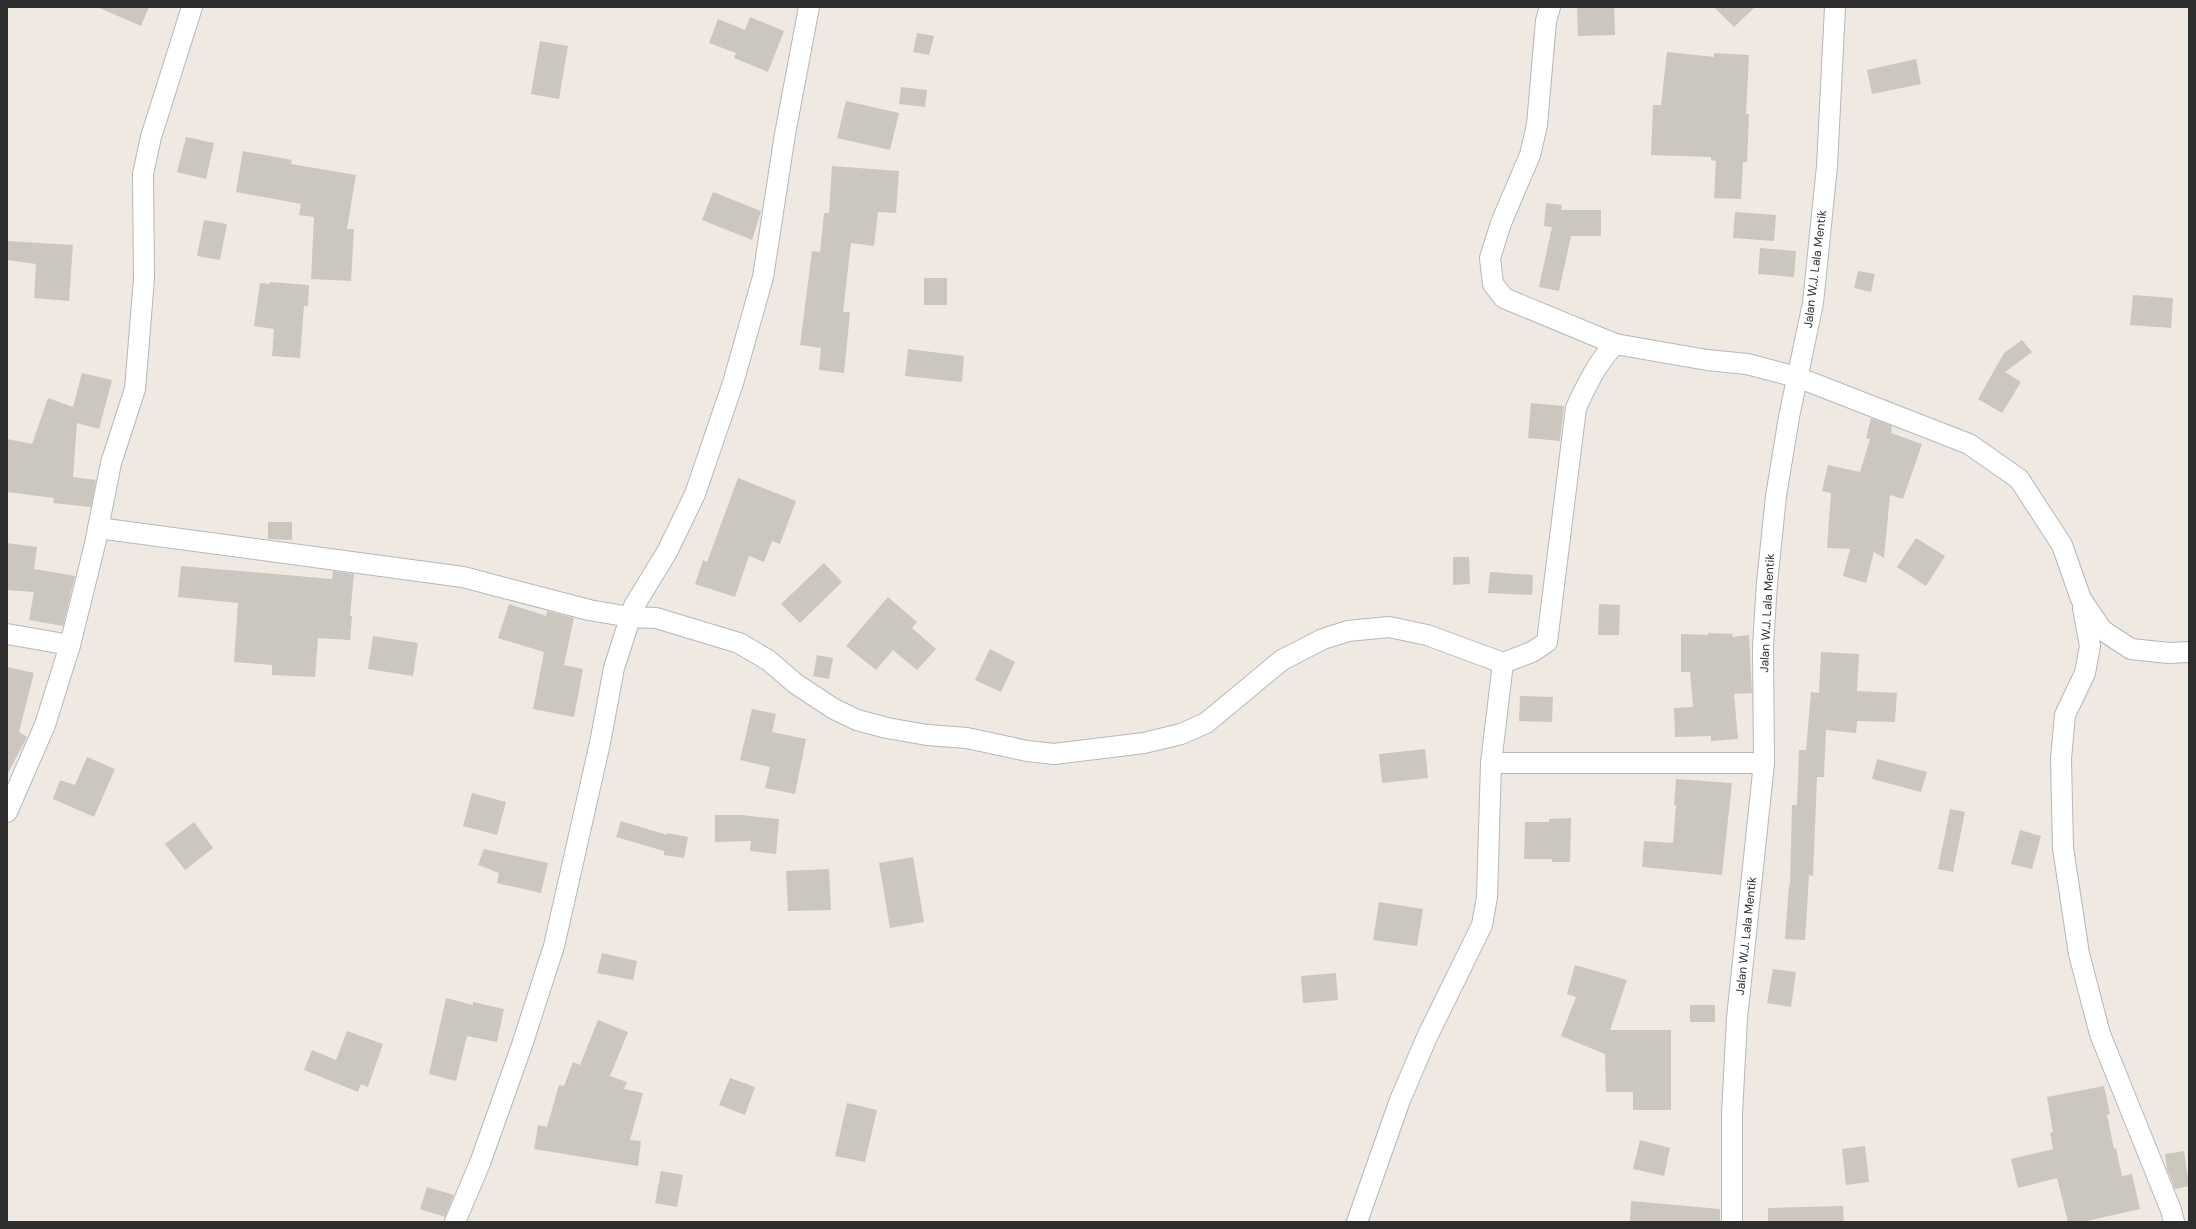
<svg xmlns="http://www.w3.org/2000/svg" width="2196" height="1229" viewBox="0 0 2196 1229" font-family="'DM Sans',sans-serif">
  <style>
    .building { fill: #cbc7bf }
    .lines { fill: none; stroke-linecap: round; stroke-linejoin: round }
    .minor-casing { stroke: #b4b7c1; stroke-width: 22 }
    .minor { stroke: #fff; stroke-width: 20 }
    .labels { text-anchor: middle; stroke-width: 3; stroke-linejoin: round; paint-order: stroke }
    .street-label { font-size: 12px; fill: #2e2e2e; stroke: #fff }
  </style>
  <rect width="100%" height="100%" fill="#efe9e1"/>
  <g class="building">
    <path d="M 97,7 L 149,7 L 141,26 Z"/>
    <path d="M 1577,7 L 1614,7 L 1615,35 L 1578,36 Z"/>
    <path d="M 1714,7 L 1755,7 L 1734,27 Z"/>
    <path d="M 750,17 L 784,31 L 768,72 L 734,58 L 736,53 L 709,43 L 718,19 L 745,30 Z"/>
    <path d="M 917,33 L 934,36 L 929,55 L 913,52 Z"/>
    <path d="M 540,41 L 568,46 L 559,99 L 531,94 Z"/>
    <path d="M 1667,52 L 1714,57 L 1714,53 L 1749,55 L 1746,114 L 1749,114 L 1747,162 L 1743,162 L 1741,199 L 1714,198 L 1716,161 L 1711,160 L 1711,157 L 1651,155 L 1653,105 L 1661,105 Z"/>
    <path d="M 1916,59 L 1921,84 L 1872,94 L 1867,70 Z"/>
    <path d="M 901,87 L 927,90 L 925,107 L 899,104 Z"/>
    <path d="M 846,101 L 899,113 L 890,150 L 837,138 Z"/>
    <path d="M 186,137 L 214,143 L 206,179 L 177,172 Z"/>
    <path d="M 243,151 L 292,160 L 291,164 L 356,175 L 347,229 L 354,229 L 351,281 L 311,279 L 314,217 L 299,215 L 301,204 L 236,192 Z"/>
    <path d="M 832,166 L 899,171 L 896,213 L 878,212 L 874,246 L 851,243 L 843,312 L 850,312 L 844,373 L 819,370 L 821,348 L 800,345 L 812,251 L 820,252 L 824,213 L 829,213 Z"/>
    <path d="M 713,192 L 761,211 L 752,240 L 702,220 Z"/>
    <path d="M 1546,203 L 1562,205 L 1561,210 L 1601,210 L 1601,236 L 1571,236 L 1559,291 L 1539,287 L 1552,227 L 1544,226 Z"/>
    <path d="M 1735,212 L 1776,215 L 1774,241 L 1733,238 Z"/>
    <path d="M 204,220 L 227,224 L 220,260 L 197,256 Z"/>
    <path d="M 7,241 L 73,245 L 69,301 L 34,298 L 36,264 L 7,260 Z"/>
    <path d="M 1760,248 L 1796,251 L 1794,277 L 1758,274 Z"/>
    <path d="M 1858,271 L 1875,274 L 1871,292 L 1854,288 Z"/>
    <rect x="924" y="278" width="23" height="27"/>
    <path d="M 270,282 L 309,285 L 308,306 L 304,306 L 300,358 L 272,356 L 274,329 L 254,326 L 260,283 L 270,284 Z"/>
    <path d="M 2133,295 L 2173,298 L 2171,328 L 2130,325 Z"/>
    <path d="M 2022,340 L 2032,352 L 2005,372 L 2021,382 L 2002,413 L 1978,399 L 2004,353 Z"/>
    <path d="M 908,349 L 964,356 L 962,382 L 905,376 Z"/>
    <path d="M 82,373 L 112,380 L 99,429 L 77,423 L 73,477 L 96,480 L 91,507 L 53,503 L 54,498 L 7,492 L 7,439 L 32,444 L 48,398 L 73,407 Z"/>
    <path d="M 1531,403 L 1564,406 L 1560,441 L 1528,438 Z"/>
    <path d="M 1871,418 L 1892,426 L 1891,433 L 1922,444 L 1903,499 L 1890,495 L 1884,558 L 1874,552 L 1866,583 L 1843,576 L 1850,549 L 1827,548 L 1831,493 L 1822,491 L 1828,465 L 1860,472 L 1870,439 L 1866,438 Z"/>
    <path d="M 738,478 L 796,501 L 780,544 L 772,541 L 764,562 L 749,556 L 735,597 L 695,584 L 703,560 L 707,562 Z"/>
    <path d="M 268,522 L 292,522 L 292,540 L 268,539 Z"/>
    <path d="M 1916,538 L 1945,556 L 1926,586 L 1897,567 Z"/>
    <path d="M 7,543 L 37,547 L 34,569 L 75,576 L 63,626 L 29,620 L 34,592 L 7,590 Z"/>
    <path d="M 1453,557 L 1469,557 L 1470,584 L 1453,585 Z"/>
    <path d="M 824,563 L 842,582 L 800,623 L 781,604 Z"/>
    <path d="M 181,566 L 332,579 L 333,571 L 354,574 L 350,616 L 352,616 L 350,640 L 318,638 L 315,677 L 272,675 L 272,665 L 234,662 L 238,603 L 178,597 Z"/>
    <path d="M 1490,572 L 1533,575 L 1532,595 L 1488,593 Z"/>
    <path d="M 888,597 L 917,622 L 912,628 L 936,649 L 917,670 L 893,650 L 876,670 L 846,646 Z"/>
    <path d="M 509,604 L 546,616 L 547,611 L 574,618 L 564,665 L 583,669 L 574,717 L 533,709 L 544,652 L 498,638 Z"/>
    <path d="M 1599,604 L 1620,605 L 1619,635 L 1598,635 Z"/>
    <path d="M 1708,633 L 1733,634 L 1732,637 L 1749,635 L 1752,693 L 1734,694 L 1738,739 L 1711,741 L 1711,736 L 1675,737 L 1674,708 L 1693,707 L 1690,672 L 1681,672 L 1681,634 L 1708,635 Z"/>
    <path d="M 373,636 L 418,643 L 413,676 L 368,669 Z"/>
    <path d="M 990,649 L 1015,662 L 1001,692 L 975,680 Z"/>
    <path d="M 1821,652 L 1859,654 L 1857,691 L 1897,693 L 1895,722 L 1857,721 L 1856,733 L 1826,730 L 1824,777 L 1817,777 L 1813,876 L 1809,875 L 1805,940 L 1785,939 L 1789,885 L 1790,885 L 1792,805 L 1797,805 L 1799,750 L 1806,750 L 1811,692 L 1819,693 Z"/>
    <path d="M 817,655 L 833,658 L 829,679 L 813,676 Z"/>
    <path d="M 7,667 L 34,673 L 19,732 L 27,737 L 7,775 Z"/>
    <path d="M 1520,696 L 1553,697 L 1552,722 L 1519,721 Z"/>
    <path d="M 752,709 L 776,714 L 772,732 L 806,739 L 795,794 L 765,788 L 770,767 L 740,760 Z"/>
    <path d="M 1425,749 L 1428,778 L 1382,783 L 1379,754 Z"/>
    <path d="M 87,757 L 115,769 L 94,817 L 53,799 L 60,780 L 75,785 Z"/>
    <path d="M 1877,759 L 1927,772 L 1921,792 L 1872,779 Z"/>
    <path d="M 1676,779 L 1732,783 L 1722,875 L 1642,867 L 1644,841 L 1673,843 L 1676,805 L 1674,805 Z"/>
    <path d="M 472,793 L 506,802 L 497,835 L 463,826 Z"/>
    <path d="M 1950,809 L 1965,812 L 1953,872 L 1938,869 Z"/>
    <path d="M 715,815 L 741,815 L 779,819 L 776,854 L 750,851 L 751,841 L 715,842 Z"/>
    <path d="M 1571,818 L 1570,862 L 1552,862 L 1552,859 L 1524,859 L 1525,822 L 1549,822 L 1549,819 Z"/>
    <path d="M 621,821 L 667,835 L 667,833 L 688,837 L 684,858 L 664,855 L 664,851 L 616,837 Z"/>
    <path d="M 194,822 L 213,848 L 185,870 L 165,844 Z"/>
    <path d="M 2020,830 L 2041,836 L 2032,869 L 2011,864 Z"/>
    <path d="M 484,849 L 548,863 L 541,893 L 497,883 L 499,873 L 478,865 Z"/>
    <path d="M 913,857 L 924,922 L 890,928 L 879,863 Z"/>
    <path d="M 829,869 L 831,910 L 788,911 L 786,871 Z"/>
    <path d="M 1379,902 L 1423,909 L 1417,946 L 1373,940 Z"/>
    <path d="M 602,953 L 637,961 L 633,980 L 597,973 Z"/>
    <path d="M 1575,965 L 1627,980 L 1610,1030 L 1671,1030 L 1671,1110 L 1633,1110 L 1633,1092 L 1606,1092 L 1605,1054 L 1561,1036 L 1576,997 L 1567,994 Z"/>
    <path d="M 1773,969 L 1796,972 L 1791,1007 L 1767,1003 Z"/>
    <path d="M 1336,973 L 1338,1000 L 1303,1003 L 1301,976 Z"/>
    <path d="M 446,998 L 473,1005 L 473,1002 L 504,1009 L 497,1042 L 467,1036 L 456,1081 L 429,1074 Z"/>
    <rect x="1690" y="1005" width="25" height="17"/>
    <path d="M 598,1020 L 628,1032 L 610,1076 L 627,1082 L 624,1089 L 643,1093 L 630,1140 L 641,1141 L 638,1166 L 534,1149 L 538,1125 L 547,1127 L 559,1085 L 564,1086 L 573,1062 L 580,1065 Z"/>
    <path d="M 347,1031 L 383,1044 L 368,1087 L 361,1084 L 358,1092 L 304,1070 L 312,1050 L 336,1060 Z"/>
    <path d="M 730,1078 L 755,1087 L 745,1115 L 719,1105 Z"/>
    <path d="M 2104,1086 L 2110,1114 L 2107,1115 L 2114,1149 L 2116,1148 L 2122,1176 L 2132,1174 L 2140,1209 L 2082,1222 L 2068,1222 L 2057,1178 L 2018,1188 L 2011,1159 L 2053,1149 L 2050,1133 L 2053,1132 L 2047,1097 Z"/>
    <path d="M 847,1103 L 877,1110 L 865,1162 L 835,1156 Z"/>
    <path d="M 1640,1140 L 1670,1148 L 1664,1176 L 1633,1169 Z"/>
    <path d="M 1865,1146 L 1869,1182 L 1846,1185 L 1842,1149 Z"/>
    <path d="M 2184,1151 L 2189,1186 L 2175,1189 L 2167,1169 L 2165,1154 Z"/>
    <path d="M 661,1171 L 683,1175 L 677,1207 L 655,1203 Z"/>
    <path d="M 427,1187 L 454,1195 L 445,1217 L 420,1209 Z"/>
    <path d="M 1631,1201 L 1720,1209 L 1720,1222 L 1630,1222 Z"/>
    <path d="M 1843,1206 L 1844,1222 L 1768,1222 L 1768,1208 Z"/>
  </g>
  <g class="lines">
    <g class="minor-casing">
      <g id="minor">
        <path d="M 1550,7 L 1546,21 L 1537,125 L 1530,155 L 1501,223 L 1490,258 L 1493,284 L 1504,298 L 1615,344"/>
        <path d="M 98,528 L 463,577 L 589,610 L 630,617 L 656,618 L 739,643 L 768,660 L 796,684 L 834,709 L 857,720 L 887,728 L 927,735 L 967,738 L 1027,751 L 1054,754 L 1144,743 L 1181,734 L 1206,723 L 1282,660 L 1323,639 L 1348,631 L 1389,627 L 1427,635 L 1503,663"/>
        <path d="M 2083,608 L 2090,646 L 2085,673 L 2065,715 L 2061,759 L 2063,848 L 2079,954 L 2100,1034 L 2171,1210 L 2174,1222"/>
        <path d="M 7,634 L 70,645"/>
        <path d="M 1491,763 L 1764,763"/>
        <path d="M 7,812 L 45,725 L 70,645 L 95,544 L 111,463 L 135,389 L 144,279 L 143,174 L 151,137 L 192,7"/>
        <path d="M 455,1222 L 480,1163 L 522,1045 L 554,946 L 600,743 L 614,668 L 634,606 L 667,552 L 695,494 L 733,383 L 763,277 L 785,134 L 809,7"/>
        <path d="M 1357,1222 L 1400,1100 L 1427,1037 L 1482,925 L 1487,897 L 1491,763 L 1503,663 L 1532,652 L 1547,642 L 1576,408 C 1587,384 1597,363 1615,344 L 1707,360 L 1747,364 L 1797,377 L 1969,444 L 2019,479 L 2062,545 L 2081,599 L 2102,630 L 2131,649 L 2169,653 L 2189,652"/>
        <path d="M 1732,1222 L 1732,1114 L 1737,1018 L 1764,763 L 1763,646 L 1767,583 L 1776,496 L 1789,417 L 1813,303 L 1827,166 L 1835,7"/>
      </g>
    </g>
    <use href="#minor" class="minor"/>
  </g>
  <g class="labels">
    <g class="street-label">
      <text transform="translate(1815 269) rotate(-83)" y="4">Jalan W.J. Lala Mentik</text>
      <text transform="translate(1767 613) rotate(-87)" y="4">Jalan W.J. Lala Mentik</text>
      <text transform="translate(1746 936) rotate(-84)" y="4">Jalan W.J. Lala Mentik</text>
    </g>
  </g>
  <rect width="2196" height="1229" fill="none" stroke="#2e2e2e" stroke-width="16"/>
</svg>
